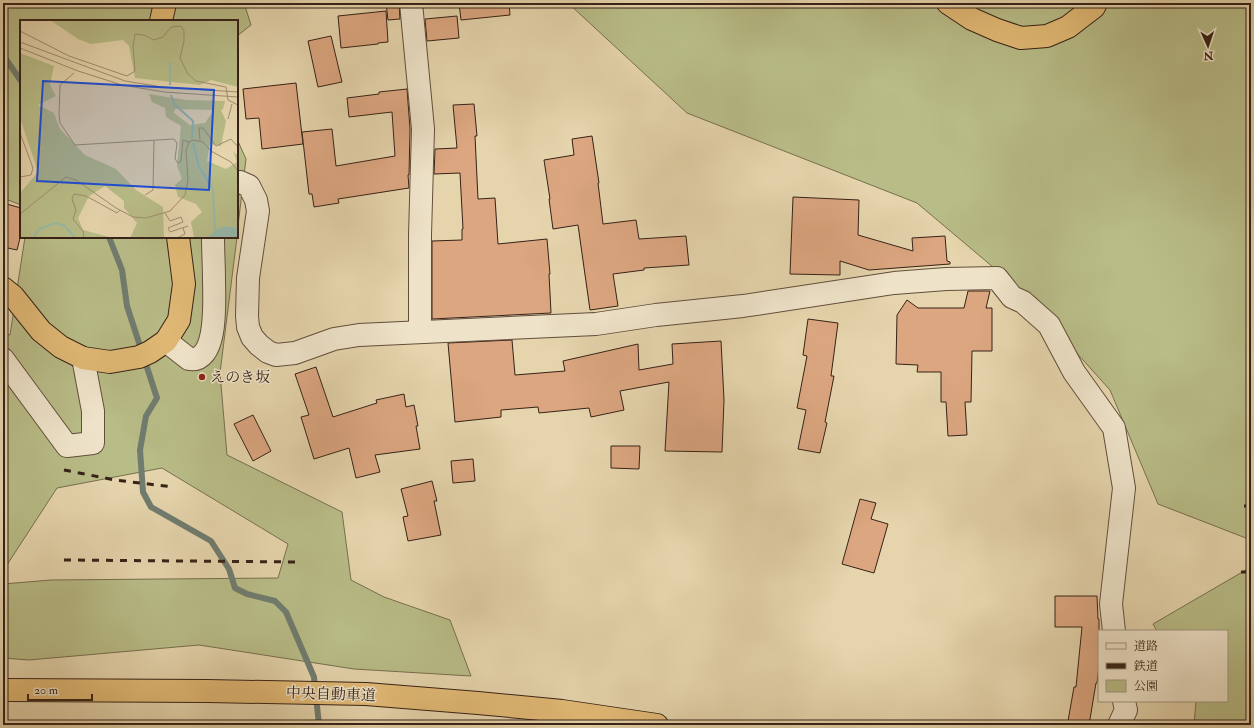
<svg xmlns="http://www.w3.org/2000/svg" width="1254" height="728" viewBox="0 0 1254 728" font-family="'IM FELL Double Pica','Noto Serif JP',serif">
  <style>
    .green { fill: #b8bc87; stroke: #776f4f }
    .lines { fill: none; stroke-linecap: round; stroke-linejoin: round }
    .stream { stroke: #707c6f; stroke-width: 6 }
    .building { fill: #dba680; stroke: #362217 }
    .minor-casing { stroke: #624e3c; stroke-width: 24 }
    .highway-casing { stroke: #362217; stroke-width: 24 }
    .minor { stroke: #eee3c9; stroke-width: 22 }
    .highway { stroke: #e2ba76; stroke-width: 22 }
    .rail { stroke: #362217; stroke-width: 3; stroke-dasharray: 7 7; stroke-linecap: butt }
    .poi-dot { fill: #8f2418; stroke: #eee3c9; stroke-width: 1.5 }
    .labels { text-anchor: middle; stroke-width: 3; stroke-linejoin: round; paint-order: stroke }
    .poi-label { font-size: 15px; fill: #362217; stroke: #eee3c9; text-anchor: start }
    .street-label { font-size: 15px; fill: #362217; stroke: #eee3c9 }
    .inset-river { fill: none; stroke: #96b8a9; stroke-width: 2 }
    .inset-road { fill: none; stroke: #9f8d70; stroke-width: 1 }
    .view { fill: #1d4ed8; fill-opacity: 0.15; stroke: #1d4ed8; stroke-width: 2 }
    .inset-edge { fill: none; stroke: #362217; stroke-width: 2 }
  </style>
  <rect width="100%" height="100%" fill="#e5d4ac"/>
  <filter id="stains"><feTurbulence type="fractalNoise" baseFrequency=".005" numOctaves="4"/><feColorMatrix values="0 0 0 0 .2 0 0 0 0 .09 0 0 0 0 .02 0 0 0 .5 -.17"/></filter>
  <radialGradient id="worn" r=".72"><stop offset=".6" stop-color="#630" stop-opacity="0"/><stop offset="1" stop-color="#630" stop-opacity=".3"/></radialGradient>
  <g class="green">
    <path d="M 3,3 L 244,3 L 251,25 L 237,36 L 237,21 L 21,21 L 21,205 L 3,198 Z"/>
    <path d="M 568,3 L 1251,3 L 1251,59 L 1250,61 L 1251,64 L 1251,540 L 1158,504 L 1110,390 L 1019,289 L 917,203 L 687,113 Z"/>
    <path d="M 237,139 L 246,159 L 237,234 Z"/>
    <path d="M 25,237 L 237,237 L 220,373 L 227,455 L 342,512 L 351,580 L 384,597 L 450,620 L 471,676 L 354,669 L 199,645 L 29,660 L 3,658 L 3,584 L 51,580 L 278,578 L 288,544 L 162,468 L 57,488 L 3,571 L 3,334 L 10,335 Z"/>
    <path d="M 1251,567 L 1251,725 L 1194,725 L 1196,701 L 1227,701 L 1227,631 L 1157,631 L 1153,624 Z"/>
  </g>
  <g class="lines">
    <g class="stream">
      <path d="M 3,55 L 21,81"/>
      <path d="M 109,237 L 122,270 L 127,306 L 157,398 L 146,416 L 140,450 L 143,492 L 151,507 L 211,541 L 229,569 L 235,588 L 247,594 L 275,601 L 286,612 L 314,677 L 319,725"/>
    </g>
  </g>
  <g class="building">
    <path d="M 386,3 L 399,3 L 400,19 L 388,20 Z"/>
    <path d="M 459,3 L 509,3 L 510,15 L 461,20 Z"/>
    <path d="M 386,11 L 388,42 L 378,43 L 378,44 L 341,48 L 338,16 Z"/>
    <path d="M 457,16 L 459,38 L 427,41 L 425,19 Z"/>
    <path d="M 331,36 L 342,82 L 318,87 L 308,41 Z"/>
    <path d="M 296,83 L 303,144 L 262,149 L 259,118 L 246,119 L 243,89 Z"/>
    <path d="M 407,89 L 410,129 L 409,175 L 408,175 L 409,188 L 338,199 L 339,203 L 314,207 L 312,194 L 309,194 L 302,132 L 332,129 L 336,166 L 395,156 L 392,112 L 349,117 L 347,98 L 379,94 L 379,92 Z"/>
    <path d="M 474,104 L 477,136 L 475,136 L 478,199 L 495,198 L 498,244 L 547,239 L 550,274 L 549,274 L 551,313 L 432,319 L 432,241 L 462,240 L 462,229 L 463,229 L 460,173 L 434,174 L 435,149 L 457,148 L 453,105 Z"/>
    <path d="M 592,136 L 599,183 L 598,183 L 603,224 L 636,220 L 639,239 L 686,236 L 689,265 L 644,268 L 644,270 L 613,274 L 618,306 L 590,310 L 578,225 L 553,229 L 549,199 L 550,199 L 544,160 L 574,155 L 572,139 Z"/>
    <path d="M 793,197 L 859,200 L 858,235 L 913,251 L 912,238 L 945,236 L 947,261 L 950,262 L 950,264 L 869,270 L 840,261 L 840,275 L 790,274 Z"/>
    <path d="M 3,203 L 21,208 L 21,234 L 17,250 L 3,247 Z"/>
    <path d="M 968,291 L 990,291 L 986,308 L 992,308 L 992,351 L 972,351 L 971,402 L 965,402 L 967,435 L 948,436 L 946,402 L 941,402 L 941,372 L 917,372 L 918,365 L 896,364 L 897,315 L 907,300 L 918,308 L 964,308 Z"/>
    <path d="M 808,319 L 838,323 L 831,376 L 834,376 L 825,422 L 827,423 L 820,453 L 798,449 L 806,410 L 797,408 L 807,356 L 803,355 Z"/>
    <path d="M 512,340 L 515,375 L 565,371 L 563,361 L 638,344 L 639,370 L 673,364 L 672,344 L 721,341 L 724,400 L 722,452 L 665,451 L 669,382 L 620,391 L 624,410 L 591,417 L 589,408 L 539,413 L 538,407 L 501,410 L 501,417 L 455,422 L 448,343 Z"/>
    <path d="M 316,367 L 333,417 L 377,403 L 376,400 L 404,394 L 406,407 L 414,405 L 418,426 L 416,426 L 420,449 L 375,455 L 380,472 L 356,478 L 349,448 L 314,459 L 301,417 L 309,415 L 295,374 Z"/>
    <path d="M 253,415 L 271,451 L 253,461 L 234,424 Z"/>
    <path d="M 611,446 L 640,446 L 639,469 L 611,468 Z"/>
    <path d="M 473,459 L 475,481 L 453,483 L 451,461 Z"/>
    <path d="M 432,481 L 437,501 L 434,501 L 441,535 L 408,541 L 403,517 L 408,516 L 401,489 Z"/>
    <path d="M 860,499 L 876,503 L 871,519 L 888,524 L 874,573 L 842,564 Z"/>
    <path d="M 1055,596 L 1097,596 L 1098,619 L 1099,619 L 1099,666 L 1097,683 L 1096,683 L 1089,725 L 1068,721 L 1074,687 L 1076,687 L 1082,627 L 1055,627 Z"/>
  </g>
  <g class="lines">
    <g class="minor-casing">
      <g id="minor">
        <path d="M 411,3 L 423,129 L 420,235 L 420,332"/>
        <path d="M 237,182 L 240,182 L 249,186 L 256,200 L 258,211 L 248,278 L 247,316 L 248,327 L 252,337 L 259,345 L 268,352 L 276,355 L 295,353 L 334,339 L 359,335 L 596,324 L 656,315 L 743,306 L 894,283 L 946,279 L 997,278 L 1012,297 L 1023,302 L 1049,325 L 1074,372 L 1114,428 L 1124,488 L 1111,604 L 1114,631"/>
        <path d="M 166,341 L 189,359 C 219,364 214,297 214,280 C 214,266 213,251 213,237"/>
        <path d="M 3,359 L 67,446 L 93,443 L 93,411 L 83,358"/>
        <path d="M 1119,725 L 1126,710 L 1124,701"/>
      </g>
    </g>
    <g class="highway-casing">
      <g id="highway">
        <path d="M 948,3 L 972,19 L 997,30 L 1021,38 L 1047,36 L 1068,27 L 1094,7 L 1096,3"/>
        <path d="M 161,21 L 165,3"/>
        <path d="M 3,288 L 13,296 L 41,331 L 61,347 L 83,358 L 110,362 L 139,357 L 150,352 L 166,341 L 179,320 L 184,284 L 178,237"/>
        <path d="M 3,690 L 208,691 L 366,694 L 478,703 L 562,711 L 657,725"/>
      </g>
    </g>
    <use href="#minor" class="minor"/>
    <use href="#highway" class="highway"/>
    <g class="rail">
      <path d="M 64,470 L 115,480 L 173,487"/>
      <path d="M 1244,506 L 1251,506"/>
      <path d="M 64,560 L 302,562"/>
      <path d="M 1241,572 L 1251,572"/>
    </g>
  </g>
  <circle class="poi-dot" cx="202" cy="377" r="4"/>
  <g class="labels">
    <g class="poi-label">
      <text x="210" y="382">えのき坂</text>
    </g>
    <g class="street-label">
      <text transform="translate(331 694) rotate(2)" y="5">中央自動車道</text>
    </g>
  </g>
  <g transform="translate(20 20)">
    <rect width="218" height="218" fill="#e5d4ac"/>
    <path d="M 30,0 L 218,0 L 218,67 L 191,60 L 180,65 L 115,58 L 109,26 L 103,20 L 71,24 L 58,19 ZM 0,33 L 34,46 L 30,65 L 36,76 L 18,85 L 34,93 L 40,109 L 65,135 L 96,149 L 116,170 L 143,187 L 144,218 L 110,218 L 117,203 L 104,188 L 104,181 L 85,166 L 69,176 L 58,198 L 63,210 L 93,218 L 0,218 L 0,173 L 18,152 L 0,98 ZM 129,74 L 166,80 L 205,81 L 203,89 L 201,90 L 206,101 L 201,126 L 190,124 L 187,141 L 206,149 L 217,142 L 213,131 L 218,136 L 218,208 L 207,206 L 186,218 L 174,218 L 171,202 L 182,192 L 176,184 L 158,177 L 155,165 L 162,159 L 157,146 L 161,106 L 146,97 L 145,88 L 132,82 ZM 155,89 L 193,90 L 194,90 L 185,103 L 170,105 L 154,93 Z" fill="#b8bc87" fill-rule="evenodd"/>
    <path d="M 207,206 L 218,208 L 218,218 L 186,218 L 199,208 Z" fill="#96b8a9"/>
    <path class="inset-river" d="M 150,42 L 150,65M 151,75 L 154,84 L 173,101 L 172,118M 173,123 L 179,147 L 193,169 L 195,211M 13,218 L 19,209 L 36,203 L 45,206 L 55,218"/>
    <path class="inset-road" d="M 0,11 L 49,36 L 107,56 L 115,51 L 113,26 L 115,14 L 124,15 L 134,20 L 143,17 L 151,7 L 161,6 L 164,11 L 164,21 L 160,38 L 168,54 L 176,61 L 206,67 L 208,80 L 218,85M 0,22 L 105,61 L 142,67 L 218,72M 0,28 L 58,51 L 102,65 L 144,72 L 218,77M 54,53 L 40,65 L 39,95 L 40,103 L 55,125 L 154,119 L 157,123 L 155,139 L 158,143 L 161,141 L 163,120 L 169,122M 208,99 L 212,84M 0,113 L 13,148 L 11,155 L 0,157M 180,120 L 179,108 L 183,108 L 196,126 L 211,119 L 218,127M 125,175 L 133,170 L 134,121M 145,193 L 150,201 L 161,197 L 163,202 L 148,208 L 150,212 L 168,206M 0,194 L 46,157 L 56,160 L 96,188 L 113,197 L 126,198 L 150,191 L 165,175 L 168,160 L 166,130 L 169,122 L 173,120 L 183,122 L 191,131 L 211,142 L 218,151M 64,218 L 63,211 L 53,199 L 56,190 L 52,179 L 54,174 L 66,176 L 97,193 L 100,190M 157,218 L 165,214 L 163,208"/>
    <path class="view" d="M 23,61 L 194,70 L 189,170 L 17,161 Z"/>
    <rect width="218" height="218" class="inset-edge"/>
  </g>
  <rect width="1254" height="728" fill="none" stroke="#e5d4ac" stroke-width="16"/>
  <rect x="4" y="4" width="1246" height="720" fill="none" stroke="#362217" stroke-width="2"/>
  <rect x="8" y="8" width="1238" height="712" fill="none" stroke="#362217"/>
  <rect x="1098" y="630" width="130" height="72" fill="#eee3c9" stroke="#a49682"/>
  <rect x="1106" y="643" width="20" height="6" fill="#eee3c9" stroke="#a49682"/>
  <text x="1134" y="650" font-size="12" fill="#362217">道路</text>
  <rect x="1106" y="663" width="20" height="6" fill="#362217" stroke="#a49682"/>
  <text x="1134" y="670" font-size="12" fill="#362217">鉄道</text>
  <rect x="1106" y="680" width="20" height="12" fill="#b8bc87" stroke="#a49682"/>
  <text x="1134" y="690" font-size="12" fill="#362217">公園</text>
  <g transform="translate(1208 46) rotate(177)" stroke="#eee3c9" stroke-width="3" paint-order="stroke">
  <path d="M0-3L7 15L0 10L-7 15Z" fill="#362217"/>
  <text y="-6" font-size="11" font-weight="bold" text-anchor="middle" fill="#362217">N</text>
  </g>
  <path d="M28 694v6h64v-6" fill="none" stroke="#362217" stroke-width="2"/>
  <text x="34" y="694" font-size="12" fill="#362217" stroke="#eee3c9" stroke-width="3" paint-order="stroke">20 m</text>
  <rect width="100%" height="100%" filter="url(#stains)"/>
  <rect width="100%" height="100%" fill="url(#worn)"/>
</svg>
